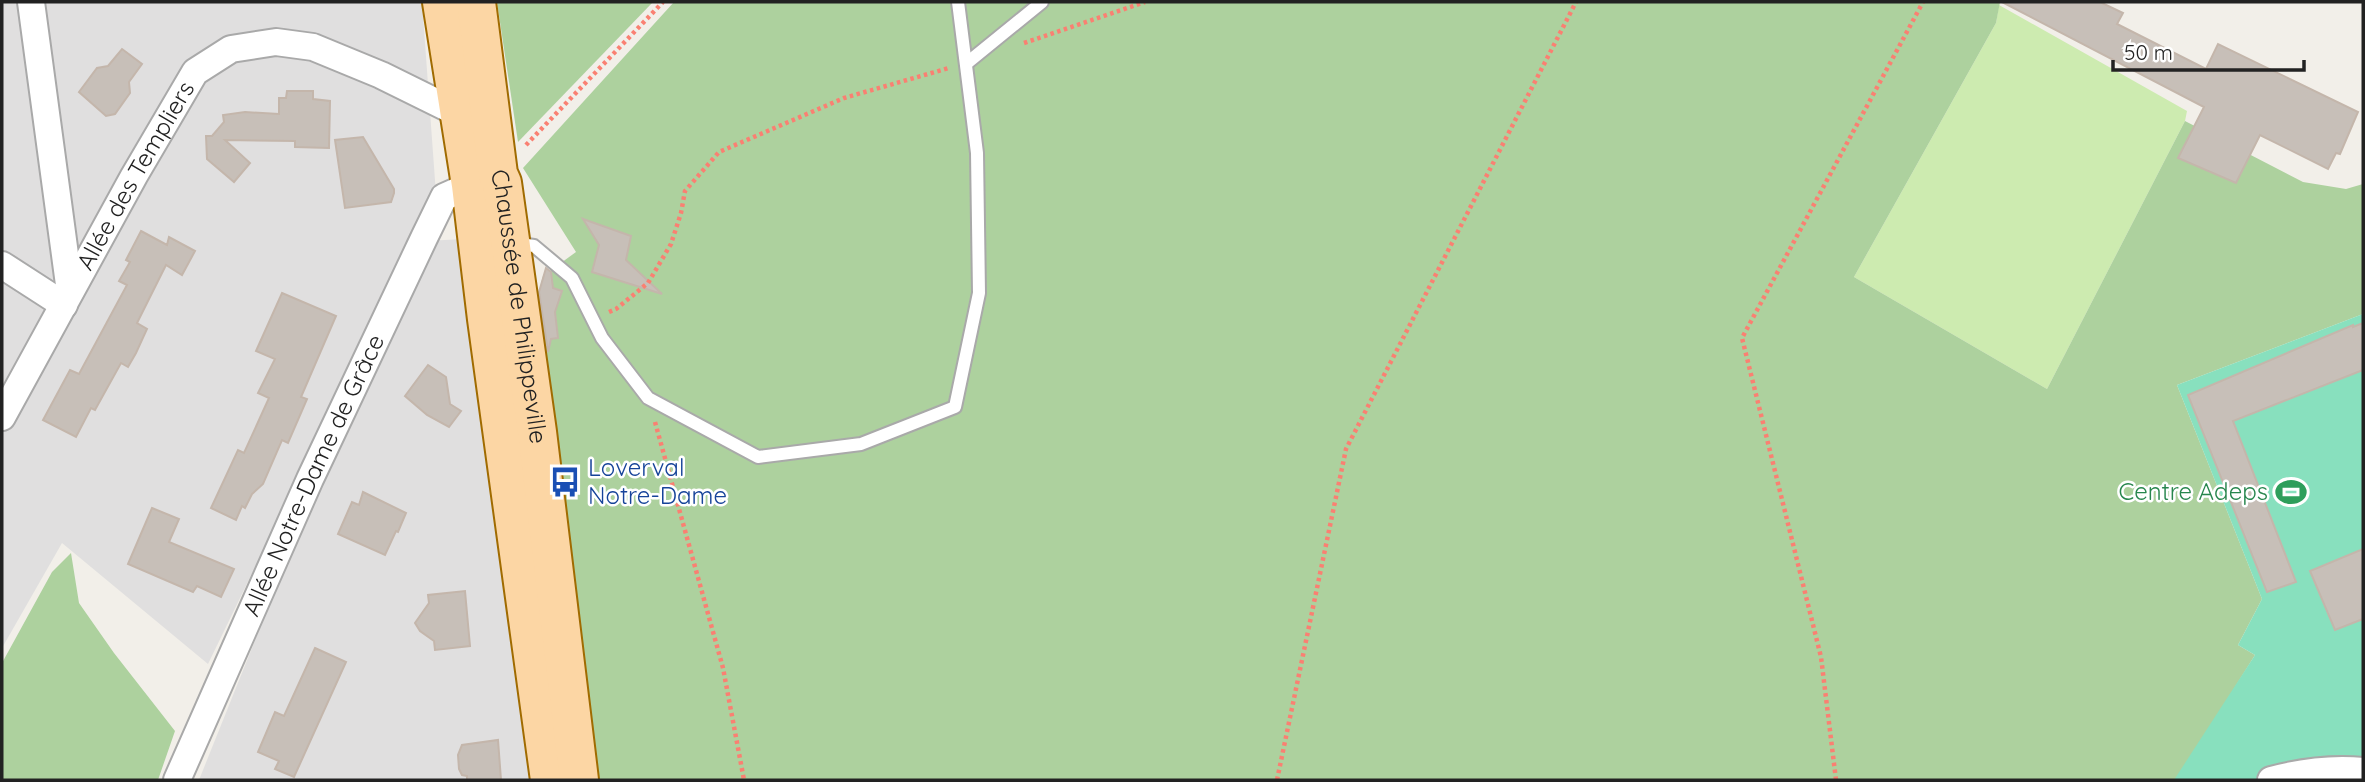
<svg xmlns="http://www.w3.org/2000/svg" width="2365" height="782" viewBox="0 0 2365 782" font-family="Quicksand,sans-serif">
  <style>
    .residential { fill: #e0dfdf }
    .grass { fill: #cdebb0 }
    .forest { fill: #add19e }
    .pitch { fill: #88e0be }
    .building { fill: #c7bfb8; stroke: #c4b6ab; stroke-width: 2 }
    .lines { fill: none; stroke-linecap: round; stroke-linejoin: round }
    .lane-casing { stroke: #a9a9a9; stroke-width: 16 }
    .street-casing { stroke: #a9a9a9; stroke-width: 30 }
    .primary-casing { stroke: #a06b00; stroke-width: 42 }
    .path { stroke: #fa8072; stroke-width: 4.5; stroke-dasharray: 3.5 3.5; stroke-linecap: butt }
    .lane { stroke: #fff; stroke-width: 12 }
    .street { stroke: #fff; stroke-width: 26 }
    .primary { stroke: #fcd6a4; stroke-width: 38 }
    .labels { text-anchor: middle; stroke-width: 5; stroke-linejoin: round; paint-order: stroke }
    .street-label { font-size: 24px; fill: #222; stroke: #fff }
    .transit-label { font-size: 24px; fill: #164399; stroke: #fff; text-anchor: start }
    .leisure-label { font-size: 24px; fill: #27864d; stroke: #fff; text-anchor: end }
  </style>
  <rect width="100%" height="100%" fill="#f2efe9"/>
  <g class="residential">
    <path d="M 2,2 L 422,2 L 436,194 L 208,664 L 62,543 L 2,648 Z"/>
    <path d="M 464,239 L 534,780 L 199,780 L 274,593 L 425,241 Z"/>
  </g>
  <path class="grass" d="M 1999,5 L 2187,111 L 2185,121 L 2047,389 L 1854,277 L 1996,23 Z"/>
  <g class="forest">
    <path d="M 497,2 L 653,2 L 518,142 Z"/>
    <path d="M 674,2 L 2000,2 L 1996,23 L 1854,277 L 2047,389 L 2185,121 L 2303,182 L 2346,189 L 2363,184 L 2363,314 L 2177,385 L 2262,599 L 2238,645 L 2255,655 L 2177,780 L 599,780 L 535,306 L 543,276 L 576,252 L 523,168 Z"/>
    <path d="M 71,553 L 79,603 L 114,653 L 175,731 L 158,780 L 2,780 L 2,663 L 52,572 Z"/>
  </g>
  <path class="pitch" d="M 2363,314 L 2363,780 L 2174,780 L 2255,655 L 2238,645 L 2262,599 L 2177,385 Z"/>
  <g class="building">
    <path d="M 2002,2 L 2100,2 L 2123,13 L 2117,24 L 2206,69 L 2218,44 L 2358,112 L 2340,154 L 2336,153 L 2328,169 L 2260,135 L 2236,183 L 2178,158 L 2204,107 Z"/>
    <path d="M 122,49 L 142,64 L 129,82 L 130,93 L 115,114 L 106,116 L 79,92 L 97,68 L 108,66 Z"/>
    <path d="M 287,91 L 313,91 L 313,99 L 330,101 L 329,148 L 295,147 L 295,141 L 225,140 L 250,163 L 234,182 L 207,159 L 206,136 L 212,136 L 224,122 L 223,115 L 245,112 L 279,114 L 279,98 L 286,98 Z"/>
    <path d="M 363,137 L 394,189 L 394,193 L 391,202 L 345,208 L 335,140 Z"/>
    <path d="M 583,219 L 631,236 L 626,260 L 662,294 L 592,272 L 599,245 Z"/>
    <path d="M 141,231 L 167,245 L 169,237 L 195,251 L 182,275 L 166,265 L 137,323 L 147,329 L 136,353 L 128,367 L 121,363 L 95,410 L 91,408 L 76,437 L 43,420 L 70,370 L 79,374 L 127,285 L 119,281 L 130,262 L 126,260 Z"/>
    <path d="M 546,268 L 551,272 L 553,288 L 562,291 L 555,312 L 558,338 L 551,339 L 548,352 L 539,292 Z"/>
    <path d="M 282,293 L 336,316 L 301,397 L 307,399 L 288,443 L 282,440 L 263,484 L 252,494 L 245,508 L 242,506 L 236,520 L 211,508 L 238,450 L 244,453 L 269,398 L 258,393 L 275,359 L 256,351 Z"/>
    <path d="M 2363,323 L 2363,370 L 2233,421 L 2296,582 L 2267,592 L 2188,395 L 2353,325 L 2353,327 Z"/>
    <path d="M 428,365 L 446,377 L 450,404 L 461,411 L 449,427 L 427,415 L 405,396 Z"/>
    <path d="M 363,492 L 406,513 L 398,532 L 396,531 L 385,555 L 338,534 L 352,502 L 359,505 Z"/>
    <path d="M 152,508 L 179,519 L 169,542 L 234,569 L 221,597 L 197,586 L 193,592 L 128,564 Z"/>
    <path d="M 2363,549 L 2363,619 L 2335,630 L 2310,571 Z"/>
    <path d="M 465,591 L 470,646 L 435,650 L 434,641 L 420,631 L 415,623 L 429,603 L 428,595 Z"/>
    <path d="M 315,648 L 346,662 L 294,777 L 275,769 L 279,761 L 258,752 L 275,712 L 284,716 Z"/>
    <path d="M 498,740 L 501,780 L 467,780 L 467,776 L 462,775 L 459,769 L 458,755 L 462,745 Z"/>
  </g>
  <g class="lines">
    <g class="lane-casing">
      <g id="lane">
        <path d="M 967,63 L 1042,2"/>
        <path d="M 513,243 L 534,246 L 572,278 L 602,338 L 648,398 L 758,457 L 861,444 L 955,407 L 979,293 L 977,153 L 958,2"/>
      </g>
    </g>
    <g class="street-casing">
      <g id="street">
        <path d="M 31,2 L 70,292"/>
        <path d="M 2,265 L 64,305"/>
        <path id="s1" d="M 2,417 L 134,176 L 195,72 L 231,49 L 276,42 L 313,47 L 381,75 L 458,113"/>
        <path id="s2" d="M 177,780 L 310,479 L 424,238 L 444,197 L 471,185"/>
        <path d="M 2271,780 C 2301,772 2331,768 2363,771"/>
      </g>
    </g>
    <g class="primary-casing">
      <g id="primary">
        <path d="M 442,2 L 471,185 L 487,319 L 550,780"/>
        <path id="s3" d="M 476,2 L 498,174 L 502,183 L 537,432 L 579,780"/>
      </g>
    </g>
    <g class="path">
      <path d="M 1024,43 L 1145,2"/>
      <path d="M 526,145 L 663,2"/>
      <path d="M 609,312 L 616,309 L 648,283 L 671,244 L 681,213 L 685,191 L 719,152 L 844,98 L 949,68"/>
      <path d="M 655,422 L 723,668 L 744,780"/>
      <path d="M 1277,780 L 1346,449 L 1576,2"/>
      <path d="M 1836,780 L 1821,657 L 1742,338 L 1923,2"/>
    </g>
    <use href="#lane" class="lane"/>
    <use href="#street" class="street"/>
    <use href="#primary" class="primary"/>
  </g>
  <defs>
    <g id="bus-bare" transform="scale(2.415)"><path d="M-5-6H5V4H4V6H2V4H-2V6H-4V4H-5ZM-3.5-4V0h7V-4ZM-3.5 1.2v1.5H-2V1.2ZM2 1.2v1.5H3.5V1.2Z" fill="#1a4fb4" stroke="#fff" stroke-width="2.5" paint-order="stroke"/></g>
    <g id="stadium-bare" transform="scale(2.415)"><path d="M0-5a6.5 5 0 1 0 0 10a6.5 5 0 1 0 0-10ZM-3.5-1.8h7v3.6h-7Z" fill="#2e9e5b" stroke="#fff" stroke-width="2.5" paint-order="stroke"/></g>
  </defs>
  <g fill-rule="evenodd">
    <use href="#bus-bare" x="565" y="482"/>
    <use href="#stadium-bare" x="2291" y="492"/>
  </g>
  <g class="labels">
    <g class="street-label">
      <text dy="8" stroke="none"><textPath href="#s1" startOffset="276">Allée des Templiers</textPath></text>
      <text dy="8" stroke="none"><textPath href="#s3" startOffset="308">Chaussée de Philippeville</textPath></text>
      <text dy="8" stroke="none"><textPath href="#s2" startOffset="334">Allée Notre-Dame de Grâce</textPath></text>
    </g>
    <g class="transit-label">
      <text x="588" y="476">Loverval<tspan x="588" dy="28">Notre-Dame</tspan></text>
    </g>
    <g class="leisure-label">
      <text x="2268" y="500">Centre Adeps</text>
    </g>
  </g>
  <rect width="2365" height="782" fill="none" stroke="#222222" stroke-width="7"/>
  <path d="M2113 60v10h191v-10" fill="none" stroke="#222222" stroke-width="3.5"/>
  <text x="2124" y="60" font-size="21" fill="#222222" stroke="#ffffff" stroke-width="5" paint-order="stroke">50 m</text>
</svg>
